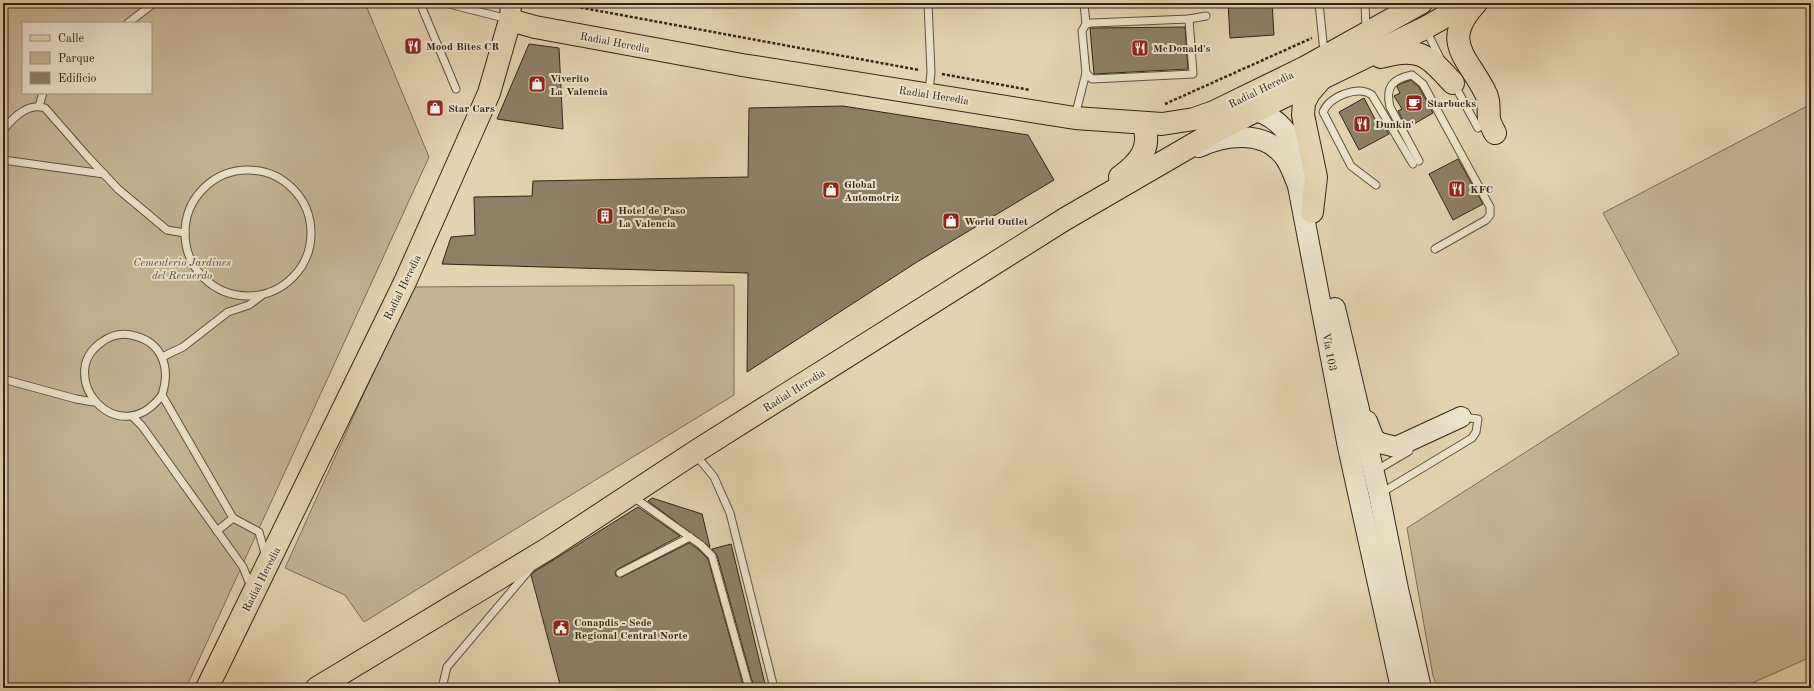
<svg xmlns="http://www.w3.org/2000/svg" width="1814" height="691" viewBox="0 0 1814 691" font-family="'Old Standard TT',serif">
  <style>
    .green { fill: #c6b594; stroke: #7c6c55; fill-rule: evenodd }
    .building { fill: #8f7f65; stroke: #332416 }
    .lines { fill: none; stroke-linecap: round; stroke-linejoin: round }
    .service-casing { stroke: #5f503c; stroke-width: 9 }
    .secondary-casing { stroke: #332416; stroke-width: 22 }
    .primary-casing { stroke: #332416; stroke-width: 24 }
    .path { stroke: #332416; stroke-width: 2.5; stroke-dasharray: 3 2; stroke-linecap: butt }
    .service { stroke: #ede2ca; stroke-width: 7 }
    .secondary { stroke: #ede2ca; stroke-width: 20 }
    .primary { stroke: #e4d3ae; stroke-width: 22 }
    .labels { text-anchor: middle; stroke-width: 4; stroke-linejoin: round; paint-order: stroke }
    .street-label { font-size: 11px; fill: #332416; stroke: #ede2ca }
    .poi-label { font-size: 11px; font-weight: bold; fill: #332416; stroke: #ede2ca; text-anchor: start }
    .park-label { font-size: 11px; font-style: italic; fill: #584836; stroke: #ede2ca }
  </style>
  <rect width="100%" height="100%" fill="#e4d3ae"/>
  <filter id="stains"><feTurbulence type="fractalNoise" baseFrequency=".005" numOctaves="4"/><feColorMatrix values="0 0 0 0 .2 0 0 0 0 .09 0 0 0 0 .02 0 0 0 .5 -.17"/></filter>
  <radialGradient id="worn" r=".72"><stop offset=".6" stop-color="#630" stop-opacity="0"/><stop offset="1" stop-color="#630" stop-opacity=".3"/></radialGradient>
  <g class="green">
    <path d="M 3,3 L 365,3 L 429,157 L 186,688 L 3,688 ZM 23,23 L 151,23 L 151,93 L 23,93 Z"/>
    <path d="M 1811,104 L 1811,657 L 1741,688 L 1438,688 L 1433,676 L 1407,528 L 1679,354 L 1603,213 Z"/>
    <path d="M 734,285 L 734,395 L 364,622 L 345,595 L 285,568 L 412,287 Z"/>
  </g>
  <g class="building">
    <path d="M 1228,3 L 1272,3 L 1274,35 L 1230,38 Z"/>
    <path d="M 1185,27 L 1188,69 L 1094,74 L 1090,28 Z"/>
    <path d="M 529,44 L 559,48 L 563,129 L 497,119 Z"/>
    <path d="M 1411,80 L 1419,87 L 1433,113 L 1407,128 L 1398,111 L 1402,109 L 1394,96 L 1400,93 L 1397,87 L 1398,85 Z"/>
    <path d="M 1364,98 L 1377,123 L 1381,120 L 1389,134 L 1359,150 L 1339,112 Z"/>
    <path d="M 843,106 L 1028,135 L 1054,180 L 917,262 L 747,372 L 748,273 L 442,264 L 451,237 L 475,235 L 474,197 L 532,196 L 533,181 L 748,177 L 749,108 Z"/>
    <path d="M 1458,159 L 1483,204 L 1453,220 L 1429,174 Z"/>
    <path d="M 652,498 L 702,514 L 710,547 L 648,501 Z"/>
    <path d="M 638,507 L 680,536 L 618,569 L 615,572 L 616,576 L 622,577 L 689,543 L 698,549 L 708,559 L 744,688 L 561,688 L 531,575 L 534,572 Z"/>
    <path d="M 731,544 L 766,688 L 754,688 L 717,555 L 712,549 Z"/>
  </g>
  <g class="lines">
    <g class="service-casing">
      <g id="service">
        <path d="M 420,3 L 456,89"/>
        <path d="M 445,3 L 508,19"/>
        <path d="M 928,3 L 931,72 L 929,92"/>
        <path d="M 1319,3 L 1324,52"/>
        <path d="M 1365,3 L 1366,29"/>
        <path d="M 1189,19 L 1206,16"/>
        <path d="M 128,23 L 154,3"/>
        <path d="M 1426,30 L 1441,60"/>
        <path d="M 1086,73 L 1092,79 L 1193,74 L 1189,19 L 1092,23 L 1086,24"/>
        <path d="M 1454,84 L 1478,128"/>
        <path d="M 39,106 L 43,93"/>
        <path d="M 1075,116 L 1086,73 L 1082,31 L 1086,24 L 1084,3"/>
        <path d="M 3,130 C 13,118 28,102 45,108 L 87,156 L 118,189 L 167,230 L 185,233"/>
        <path d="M 3,160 L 104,174"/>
        <path d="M 1419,161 L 1390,107 C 1385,86 1393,79 1412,75 L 1423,84 L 1490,207 L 1490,215 L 1486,220 L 1435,249"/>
        <circle cx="248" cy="233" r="63"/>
        <path d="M 1376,185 L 1351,166 L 1323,112 C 1330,96 1358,85 1372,95 L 1413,164"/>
        <path d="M 162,357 L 183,347 L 228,312 L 249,305 L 261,296"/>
        <path d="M 3,379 L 76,399 L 94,402"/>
        <path d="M 162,395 C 118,454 53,375 102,342 C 110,336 120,333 131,335 C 162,341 171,367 162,395 L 233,518 L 259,532 L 266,557"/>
        <path d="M 132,416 L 142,426 L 243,567 L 251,587"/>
        <path d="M 695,454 L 714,477 L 730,513 L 774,688"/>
        <path d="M 1375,471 L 1409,451"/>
        <path d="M 1381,493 L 1472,438 L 1476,432 L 1478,419 L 1462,417"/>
        <path d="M 632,496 L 701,545 L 712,556 L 749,688"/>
        <path d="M 217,531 L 233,518"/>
        <path d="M 620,573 L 690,537"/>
        <path d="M 442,688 L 447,667 L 530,569"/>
      </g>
    </g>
    <g class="secondary-casing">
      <g id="secondary">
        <path d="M 510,20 L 511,3"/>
        <path d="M 1244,109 C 1283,112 1300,147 1306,181"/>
        <path d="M 1199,147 C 1225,135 1263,130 1283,155 C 1290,163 1294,176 1298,186 L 1348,447 L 1401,688"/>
        <path d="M 1335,308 L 1379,494 L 1398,589 L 1421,688"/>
        <path d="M 1367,421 L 1374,439 L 1380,443 L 1396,447 L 1461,417"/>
      </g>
    </g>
    <g class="primary-casing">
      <g id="primary">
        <path d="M 1476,3 C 1440,42 1467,56 1485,92 C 1490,100 1488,110 1489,119 C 1490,124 1493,129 1495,133"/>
        <path d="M 1381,57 C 1420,46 1428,56 1453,83"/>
        <path d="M 1120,177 C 1138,164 1153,148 1143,124"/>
        <path d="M 1312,212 L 1316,177 L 1303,115 L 1304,103 L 1309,93 L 1321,79"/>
        <path d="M 207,688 L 405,282 L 489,93 L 510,20 L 535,27 L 742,65 L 1075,118 L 1162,124 L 1194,119 L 1214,112 L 1304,68 L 1421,3"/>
        <path d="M 317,688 L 549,548 L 695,452 L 1065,219 L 1220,129 L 1275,101 L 1425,28 L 1469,3"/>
      </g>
    </g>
    <g class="path">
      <path d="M 556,3 L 919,70"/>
      <path d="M 539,6 L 540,3"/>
      <path d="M 942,74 L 1030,90"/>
      <path d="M 1165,104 L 1312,38"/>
    </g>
    <use href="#service" class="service"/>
    <use href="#secondary" class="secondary"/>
    <use href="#primary" class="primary"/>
  </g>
  <defs>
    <g id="restaurant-square" transform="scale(0.9)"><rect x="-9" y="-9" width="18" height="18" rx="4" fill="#8f2418" stroke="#ede2ca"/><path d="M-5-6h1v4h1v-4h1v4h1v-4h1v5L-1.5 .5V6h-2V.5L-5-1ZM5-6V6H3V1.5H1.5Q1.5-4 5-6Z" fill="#fff"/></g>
    <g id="shop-square" transform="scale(0.9)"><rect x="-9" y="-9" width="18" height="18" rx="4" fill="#8f2418" stroke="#ede2ca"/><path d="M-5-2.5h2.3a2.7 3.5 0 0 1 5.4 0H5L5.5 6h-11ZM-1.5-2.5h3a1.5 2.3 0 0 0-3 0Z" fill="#fff"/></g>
    <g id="cafe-square" transform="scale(0.9)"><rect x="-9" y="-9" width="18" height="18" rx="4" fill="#8f2418" stroke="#ede2ca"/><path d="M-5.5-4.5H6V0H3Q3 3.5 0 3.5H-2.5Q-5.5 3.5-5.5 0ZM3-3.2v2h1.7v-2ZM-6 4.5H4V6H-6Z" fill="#fff"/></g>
    <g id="building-square" transform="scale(0.9)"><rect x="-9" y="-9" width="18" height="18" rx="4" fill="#8f2418" stroke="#ede2ca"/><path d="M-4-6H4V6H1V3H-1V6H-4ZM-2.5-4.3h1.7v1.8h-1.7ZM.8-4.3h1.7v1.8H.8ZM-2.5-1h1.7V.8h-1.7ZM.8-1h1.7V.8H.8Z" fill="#fff"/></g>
    <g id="civic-square" transform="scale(0.9)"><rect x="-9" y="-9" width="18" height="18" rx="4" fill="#8f2418" stroke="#ede2ca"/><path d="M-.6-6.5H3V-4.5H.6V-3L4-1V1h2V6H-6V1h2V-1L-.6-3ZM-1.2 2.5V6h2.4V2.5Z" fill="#fff"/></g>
  </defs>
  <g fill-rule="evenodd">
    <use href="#restaurant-square" x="413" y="46"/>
    <use href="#restaurant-square" x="1140" y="48"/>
    <use href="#shop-square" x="537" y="84"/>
    <use href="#cafe-square" x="1414" y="103"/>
    <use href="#shop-square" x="435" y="108"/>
    <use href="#restaurant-square" x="1362" y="124"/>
    <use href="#restaurant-square" x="1457" y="189"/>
    <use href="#shop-square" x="831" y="190"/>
    <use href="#building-square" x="605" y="216"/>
    <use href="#shop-square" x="951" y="221"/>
    <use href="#civic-square" x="561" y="628"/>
  </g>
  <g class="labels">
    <g class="street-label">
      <text transform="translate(615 42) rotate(11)" y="4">Radial Heredia</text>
      <text transform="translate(1261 89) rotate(-26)" y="4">Radial Heredia</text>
      <text transform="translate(934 95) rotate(9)" y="4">Radial Heredia</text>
      <text transform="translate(402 287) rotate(-64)" y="4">Radial Heredia</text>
      <text transform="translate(1330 352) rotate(79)" y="4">Vía 103</text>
      <text transform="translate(794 390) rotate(-32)" y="4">Radial Heredia</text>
      <text transform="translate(261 579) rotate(-63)" y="4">Radial Heredia</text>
    </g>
    <g class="poi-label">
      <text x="426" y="50">Mood Bites CR</text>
      <text x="1153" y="52">McDonald's</text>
      <text x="550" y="82">Viverito<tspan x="550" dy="13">La Valencia</tspan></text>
      <text x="1427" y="107">Starbucks</text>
      <text x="448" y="112">Star Cars</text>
      <text x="1375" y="128">Dunkin'</text>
      <text x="844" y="188">Global<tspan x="844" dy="13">Automotriz</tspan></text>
      <text x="1470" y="193">KFC</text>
      <text x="618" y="214">Hotel de Paso<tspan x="618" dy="13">La Valencia</tspan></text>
      <text x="964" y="225">World Outlet</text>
      <text x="574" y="626">Conapdis - Sede<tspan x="574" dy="13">Regional Central Norte</tspan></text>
    </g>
    <g class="park-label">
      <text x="182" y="266">Cementerio Jardines<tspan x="182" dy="13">del Recuerdo</tspan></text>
    </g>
  </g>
  <rect width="1814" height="691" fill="none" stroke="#e4d3ae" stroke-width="16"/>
  <rect x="4" y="4" width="1806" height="683" fill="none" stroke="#332416" stroke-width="2"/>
  <rect x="8" y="8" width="1798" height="675" fill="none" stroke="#332416"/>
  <rect x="22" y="22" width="130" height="72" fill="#ede2ca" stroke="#a39682"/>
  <rect x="30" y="35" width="20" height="6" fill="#e4d3ae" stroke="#a39682"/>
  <text x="58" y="42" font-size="12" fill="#332416">Calle</text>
  <rect x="30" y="52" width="20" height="12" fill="#c6b594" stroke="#a39682"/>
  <text x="58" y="62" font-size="12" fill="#332416">Parque</text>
  <rect x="30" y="72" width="20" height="12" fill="#8f7f65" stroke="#a39682"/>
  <text x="58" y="82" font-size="12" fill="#332416">Edificio</text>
  <rect width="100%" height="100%" filter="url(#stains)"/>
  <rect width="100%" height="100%" fill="url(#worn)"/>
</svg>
